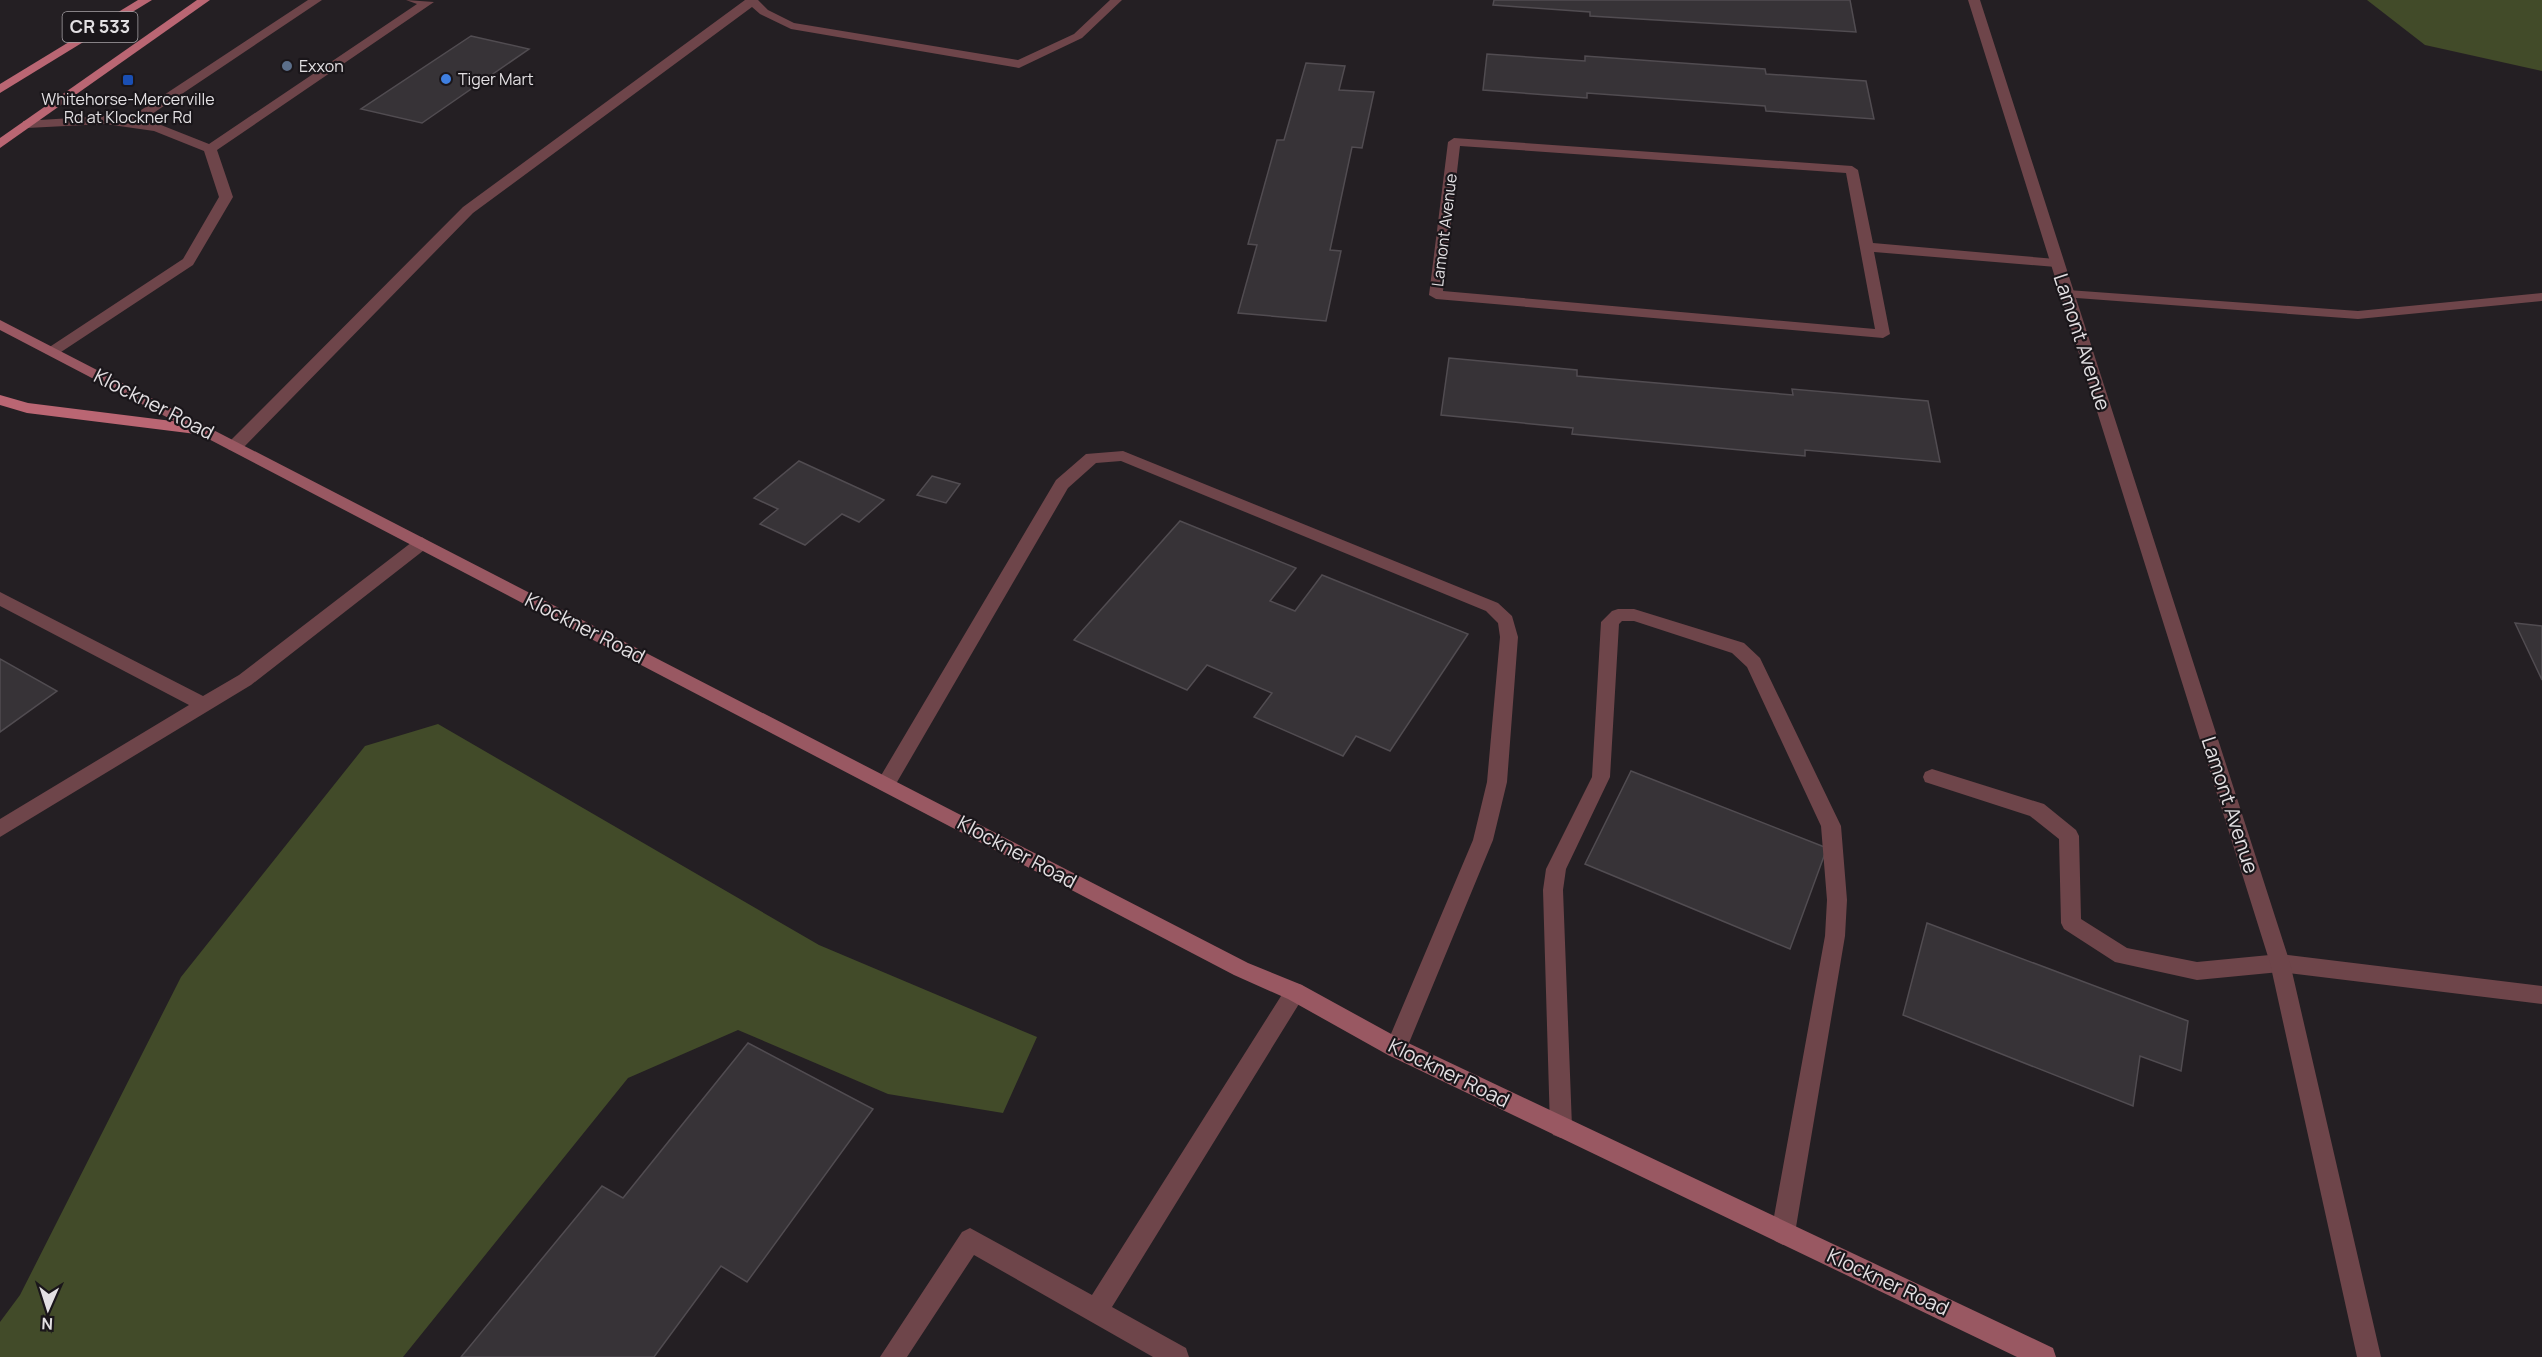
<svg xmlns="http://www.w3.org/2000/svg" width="2542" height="1357" viewBox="0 0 2542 1357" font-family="Manrope,sans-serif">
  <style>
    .green { fill: #424b29 }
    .building { fill: #373337; stroke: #514c51; stroke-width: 1.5 }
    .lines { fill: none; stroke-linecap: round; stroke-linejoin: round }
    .service { fill: #6e454a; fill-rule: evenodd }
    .minor { fill: #6e454a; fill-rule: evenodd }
    .secondary { fill: #995862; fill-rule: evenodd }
    .primary { fill: #ba6673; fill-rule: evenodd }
    .service-dot { fill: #5c6f8a; stroke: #1a161a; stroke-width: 2 }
    .shop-dot { fill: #3f7fe0; stroke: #1a161a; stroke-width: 2 }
    .transit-dot { fill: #1a4fb4; stroke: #1a161a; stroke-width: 2 }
    .labels { text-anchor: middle; stroke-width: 4.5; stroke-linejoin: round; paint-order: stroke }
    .far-poi-label { font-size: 16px; fill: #e3e0e3; stroke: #1a161a; text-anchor: start }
    .far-street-label { font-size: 16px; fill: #e3e0e3; stroke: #1a161a }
    .shield { fill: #1a161a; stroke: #a7a3a7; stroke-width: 1.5 }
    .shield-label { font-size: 18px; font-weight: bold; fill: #e3e0e3 }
    .street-label { font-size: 20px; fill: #e3e0e3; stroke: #1a161a }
  </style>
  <rect width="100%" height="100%" fill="#241f23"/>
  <g class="green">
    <path d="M 2367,0 L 2542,0 L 2542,71 L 2425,45 Z"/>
    <path d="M 438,724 L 819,945 L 1037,1037 L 1003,1113 L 888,1094 L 738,1030 L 628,1078 L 403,1357 L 0,1357 L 0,1322 L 20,1295 L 181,977 L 365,746 Z"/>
  </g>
  <g class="building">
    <path d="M 1494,0 L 1850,0 L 1856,32 L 1590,16 L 1590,12 L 1493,5 Z"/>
    <path d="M 471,36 L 529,49 L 422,123 L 361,109 Z"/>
    <path d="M 1487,54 L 1585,61 L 1585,56 L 1765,69 L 1766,74 L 1866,81 L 1874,119 L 1766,111 L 1765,106 L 1587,93 L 1587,98 L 1483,90 Z"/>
    <path d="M 1306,63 L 1345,66 L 1339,90 L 1374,92 L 1362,148 L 1352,147 L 1330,250 L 1341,251 L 1326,321 L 1238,313 L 1257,245 L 1248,244 L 1277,140 L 1284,140 Z"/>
    <path d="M 1449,358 L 1577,370 L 1577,376 L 1793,395 L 1792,389 L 1928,401 L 1940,462 L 1805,450 L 1805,456 L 1572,434 L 1573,428 L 1441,415 Z"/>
    <path d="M 799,461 L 884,500 L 859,522 L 842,514 L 805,545 L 760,524 L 778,509 L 754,498 Z"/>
    <path d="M 932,476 L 960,484 L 946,503 L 917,495 Z"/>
    <path d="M 1180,521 L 1296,568 L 1270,601 L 1295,611 L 1322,575 L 1468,634 L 1390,751 L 1356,736 L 1343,756 L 1254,717 L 1272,693 L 1207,665 L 1187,690 L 1074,640 Z"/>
    <path d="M 2515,623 L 2542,626 L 2542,680 Z"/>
    <path d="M 0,659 L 57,691 L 0,732 Z"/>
    <path d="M 1631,771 L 1827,848 L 1790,949 L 1585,864 Z"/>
    <path d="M 1927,923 L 2188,1021 L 2181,1071 L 2140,1056 L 2133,1106 L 1903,1015 Z"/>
    <path d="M 748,1043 L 873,1109 L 747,1282 L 721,1266 L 654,1357 L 461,1357 L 602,1186 L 623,1198 Z"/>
  </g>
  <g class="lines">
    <g class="service">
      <path d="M 308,0 L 322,0 L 140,122 L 161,125 L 209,144 L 417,4 L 406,0 L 434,2 L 217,150 L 233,197 L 193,265 L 58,354 L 48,354 L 46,351 L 48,348 L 183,259 L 219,197 L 204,151 L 154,131 L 105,124 L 27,128 L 23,127 L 23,121 L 105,116 L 126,120 Z"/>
      <path d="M 745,0 L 758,0 L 768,10 L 794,23 L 1018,60 L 1074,34 L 1110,0 L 1122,0 L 1082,38 L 1019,68 L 791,29 L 760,14 L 752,7 L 473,213 L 241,450 L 229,450 L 227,446 L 229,442 L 463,207 Z"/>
      <path d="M 1454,138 L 1852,166 L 1858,170 L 1873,243 L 2056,259 L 2063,263 L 2056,267 L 1874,252 L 1890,334 L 1883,338 L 1436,299 L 1429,295 L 1448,142 ZM 1460,146 L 1846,173 L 1875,329 L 1443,291 Z"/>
      <path d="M 2068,290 L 2358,311 L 2542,293 L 2542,301 L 2358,319 L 2063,297 L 2063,291 Z"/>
      <path d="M 1123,451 L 1498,603 L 1512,616 L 1518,637 L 1507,782 L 1493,840 L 1404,1055 L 1396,1058 L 1388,1055 L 1385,1048 L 1473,840 L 1487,782 L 1500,637 L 1498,623 L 1486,611 L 1121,461 L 1096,463 L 1068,488 L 893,789 L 886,792 L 879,789 L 876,784 L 1056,480 L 1086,454 Z"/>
      <path d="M 422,537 L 430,543 L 428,547 L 251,685 L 0,837 L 0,819 L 189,705 L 0,606 L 0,592 L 203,696 L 239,675 L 416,539 Z"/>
      <path d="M 1618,609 L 1634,609 L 1744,643 L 1760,658 L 1841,826 L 1847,900 L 1845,936 L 1795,1233 L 1791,1241 L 1783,1245 L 1775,1241 L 1771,1233 L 1825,936 L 1827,900 L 1821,826 L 1747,667 L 1732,653 L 1634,621 L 1622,621 L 1619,624 L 1610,777 L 1566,869 L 1563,890 L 1572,1127 L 1569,1135 L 1561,1138 L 1553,1135 L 1550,1127 L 1543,890 L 1546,869 L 1592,777 L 1601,622 L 1612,611 Z"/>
      <path d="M 1932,769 L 2044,804 L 2076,830 L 2079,836 L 2081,919 L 2127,948 L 2197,962 L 2280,954 L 2542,986 L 2542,1004 L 2280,972 L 2197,980 L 2115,962 L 2064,929 L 2061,923 L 2059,839 L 2030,816 L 1925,782 L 1923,777 L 1925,772 Z"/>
      <path d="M 1295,983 L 1302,985 L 1306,992 L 1302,999 L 1112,1307 L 1186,1348 L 1189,1357 L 1153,1357 L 974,1255 L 907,1357 L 880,1357 L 962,1232 L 970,1228 L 1092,1295 L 1288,985 Z"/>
    </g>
    <path class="minor" d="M 1968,0 L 1980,0 L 2290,963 L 2381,1357 L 2357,1357 L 2270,963 Z"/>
    <path class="secondary" d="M 0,320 L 1248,963 L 1302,985 L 1404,1041 L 2053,1348 L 2056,1357 L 2017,1357 L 1388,1055 L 1288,999 L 1234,975 L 0,330 Z"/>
    <g class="primary">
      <path d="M 138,0 L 152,0 L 0,93 L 0,84 Z"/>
      <path d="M 197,0 L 210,0 L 0,148 L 0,138 Z"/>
      <path d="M 0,395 L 28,403 L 204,425 L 212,430 L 204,435 L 27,413 L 0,405 Z"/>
    </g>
  </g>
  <circle class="service-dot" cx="287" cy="66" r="6"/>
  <circle class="shop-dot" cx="446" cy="79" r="6"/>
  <rect class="transit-dot" x="122" y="74" width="12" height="12" rx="3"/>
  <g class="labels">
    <g class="far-poi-label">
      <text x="299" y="72">Exxon</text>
      <text x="458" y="85">Tiger Mart</text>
      <text x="128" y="105" text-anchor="middle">Whitehorse-Mercerville<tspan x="128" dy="18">Rd at Klockner Rd</tspan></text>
    </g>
    <g class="far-street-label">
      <text transform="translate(1444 230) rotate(-83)" y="6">Lamont Avenue</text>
    </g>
    <rect class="shield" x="62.5" y="12" width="75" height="30" rx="4.5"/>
    <g class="shield-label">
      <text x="100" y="33">CR 533</text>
    </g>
    <g class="street-label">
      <text transform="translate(2082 342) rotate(72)" y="7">Lamont Avenue</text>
      <text transform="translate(154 404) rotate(27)" y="7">Klockner Road</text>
      <text transform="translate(585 628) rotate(27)" y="7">Klockner Road</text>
      <text transform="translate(2230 805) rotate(72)" y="7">Lamont Avenue</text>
      <text transform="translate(1017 852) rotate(28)" y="7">Klockner Road</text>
      <text transform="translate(1449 1073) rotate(26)" y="7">Klockner Road</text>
      <text transform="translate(1888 1282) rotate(25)" y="7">Klockner Road</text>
    </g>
  </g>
  <g transform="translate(48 1309) rotate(183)" stroke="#1a161a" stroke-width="4.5" paint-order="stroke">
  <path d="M0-4.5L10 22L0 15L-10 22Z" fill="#e3e0e3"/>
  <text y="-9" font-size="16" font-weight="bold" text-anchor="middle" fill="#e3e0e3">N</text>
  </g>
</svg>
